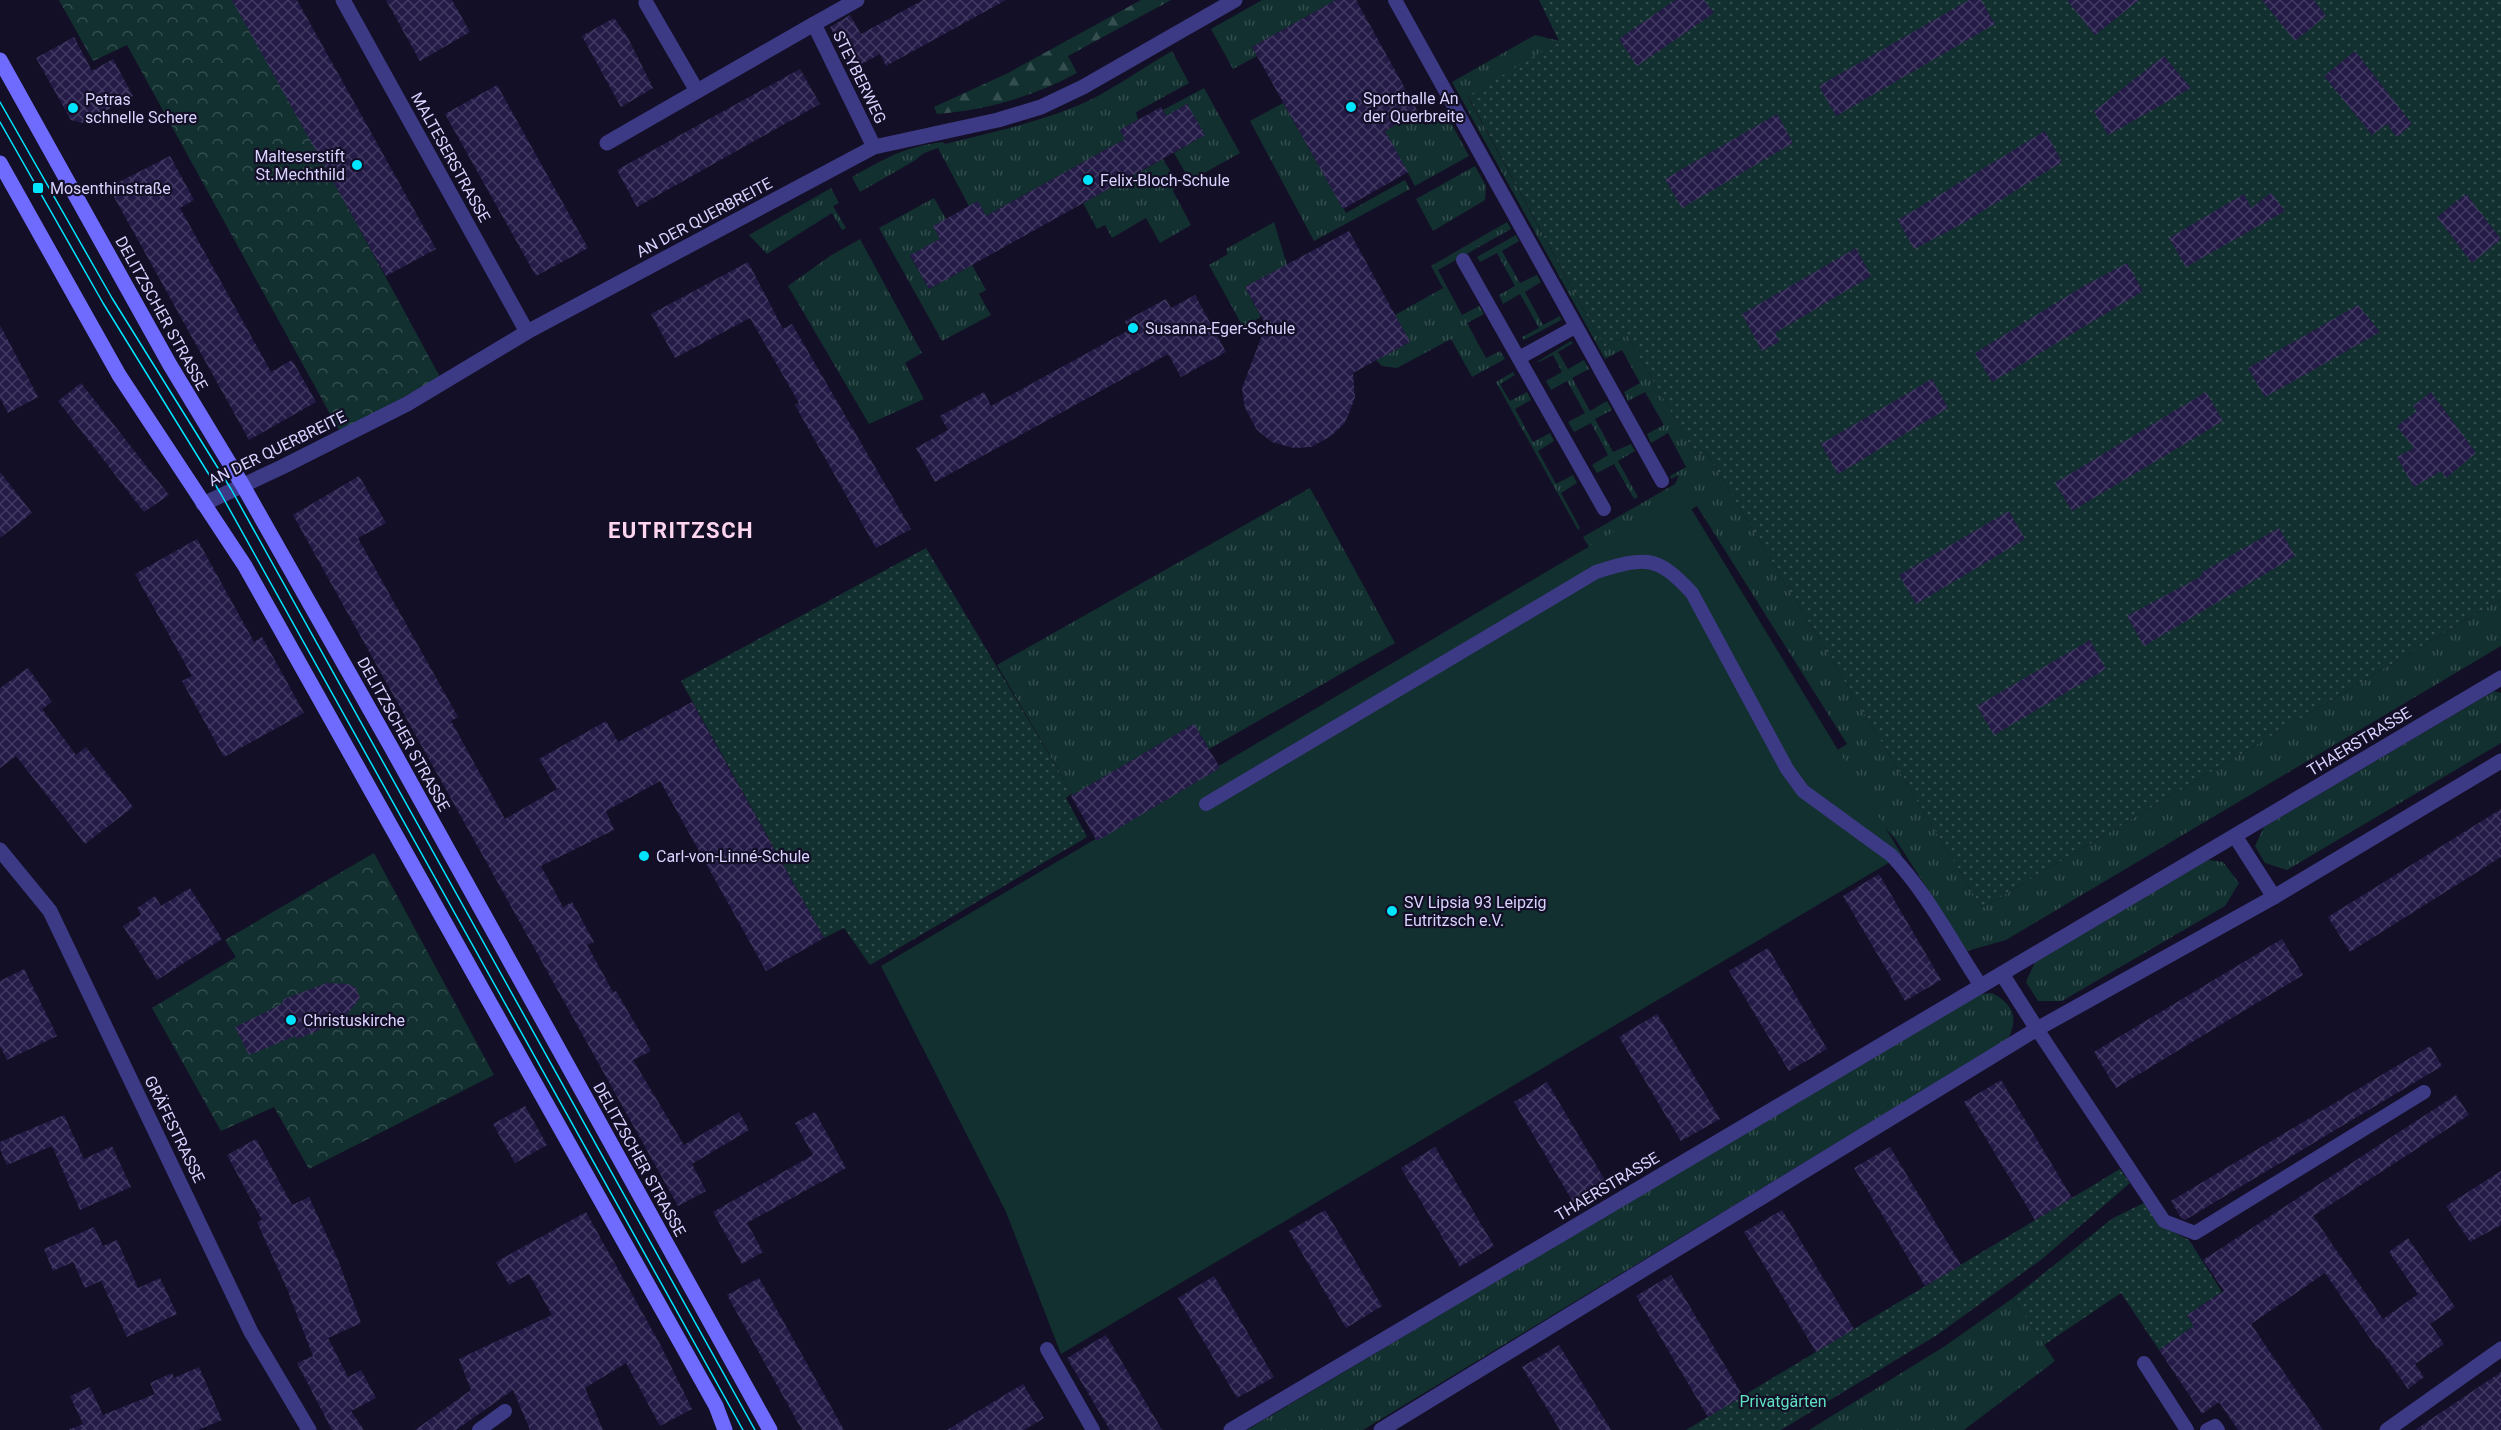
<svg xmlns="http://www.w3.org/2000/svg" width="2501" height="1430" viewBox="0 0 2501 1430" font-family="Roboto,sans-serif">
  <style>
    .grass { fill: url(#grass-tufts); fill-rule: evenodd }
    .forest { fill: url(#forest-firs) }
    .park { fill: url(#park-crowns) }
    .garden { fill: url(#garden-dots) }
    .pitch { fill: #12302f }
    .building { fill: url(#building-cross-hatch) }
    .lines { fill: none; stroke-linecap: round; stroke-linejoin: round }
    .lane { stroke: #3d3a85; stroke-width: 14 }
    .street { stroke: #3d3a85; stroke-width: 15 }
    .secondary { stroke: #6f6bff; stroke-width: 15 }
    .tram { stroke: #00e5ff; stroke-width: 1.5 }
    .poi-dot { fill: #00e5ff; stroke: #130f26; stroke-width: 2 }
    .labels { text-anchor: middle; stroke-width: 4.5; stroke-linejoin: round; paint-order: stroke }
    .street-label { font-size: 16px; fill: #d9d4ff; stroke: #130f26 }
    .poi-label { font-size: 16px; fill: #d9d4ff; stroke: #130f26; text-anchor: start }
    .park-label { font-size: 16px; fill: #5fe0c0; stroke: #130f26 }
    .district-label { font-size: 22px; font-weight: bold; letter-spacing: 1.5px; fill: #ffd6f0; stroke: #130f26 }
  </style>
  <defs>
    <pattern id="grass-tufts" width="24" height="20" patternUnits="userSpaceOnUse" patternTransform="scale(1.5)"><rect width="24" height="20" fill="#12302f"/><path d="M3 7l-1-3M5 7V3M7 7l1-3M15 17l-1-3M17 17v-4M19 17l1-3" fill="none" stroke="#344d4e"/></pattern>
    <pattern id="forest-firs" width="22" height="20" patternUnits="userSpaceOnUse" patternTransform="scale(1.5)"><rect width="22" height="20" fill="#12302f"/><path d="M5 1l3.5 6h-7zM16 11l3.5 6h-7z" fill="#344d4e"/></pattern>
    <pattern id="park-crowns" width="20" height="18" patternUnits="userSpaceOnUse" patternTransform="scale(1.5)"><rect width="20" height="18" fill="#12302f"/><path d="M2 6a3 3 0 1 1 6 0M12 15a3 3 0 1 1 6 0" fill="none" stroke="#344d4e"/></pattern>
    <pattern id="garden-dots" width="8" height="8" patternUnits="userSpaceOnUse" patternTransform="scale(1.5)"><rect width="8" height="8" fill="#12302f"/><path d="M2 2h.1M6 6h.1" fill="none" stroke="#344d4e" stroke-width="1.8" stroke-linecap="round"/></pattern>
    <pattern id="building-cross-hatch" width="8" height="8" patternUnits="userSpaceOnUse" patternTransform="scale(1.5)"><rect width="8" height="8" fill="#241b47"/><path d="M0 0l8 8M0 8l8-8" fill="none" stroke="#433b63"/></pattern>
  </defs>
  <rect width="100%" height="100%" fill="#130f26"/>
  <g class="grass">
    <path d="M 1262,0 L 1336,0 L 1252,47 L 1257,56 L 1233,69 L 1211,29 Z"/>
    <path d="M 1535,35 L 1560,41 L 1468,97 L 1604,347 L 1627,335 L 1696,455 L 1706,452 L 1712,462 L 1982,908 L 2501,599 L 2501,646 L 2006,940 L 1967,951 L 1896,840 L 1864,803 L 1598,562 L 1583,537 L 1675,484 L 1679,475 L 1671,479 L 1670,476 L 1686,467 L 1668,433 L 1651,443 L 1647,434 L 1664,425 L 1645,392 L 1628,401 L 1624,392 L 1640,383 L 1622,350 L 1605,359 L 1452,82 ZM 1697,506 L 1847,744 L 1826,757 L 1676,519 Z"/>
    <path d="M 1172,51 L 1189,83 L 1136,112 L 1138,120 L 1120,130 L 1125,139 L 986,216 L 969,206 L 938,148 L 924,153 L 914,161 L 860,192 L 852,177 C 886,158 903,147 943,142 L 945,144 C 996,131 1048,121 1096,97 C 1122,83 1146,66 1172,51 Z"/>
    <path d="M 1204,88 L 1240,153 L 1190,181 L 1174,153 L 1204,135 L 1187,104 L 1166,116 L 1163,110 Z"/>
    <path d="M 1283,103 L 1346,213 L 1405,180 L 1410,189 L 1314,241 L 1250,121 Z"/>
    <path d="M 1418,112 L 1426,126 L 1428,121 L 1445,112 L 1469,156 L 1415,186 L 1385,131 Z"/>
    <path d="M 1163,159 C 1169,170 1178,178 1173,191 L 1191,225 L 1160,243 L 1146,218 L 1112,238 L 1105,225 L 1097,229 L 1083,203 Z"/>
    <path d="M 1475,166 L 1486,186 L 1485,200 L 1433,231 L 1416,199 Z"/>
    <path d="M 831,188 L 839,203 L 833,206 L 846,228 L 842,230 L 832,213 L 767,254 L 749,235 Z"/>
    <path d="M 934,198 L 946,219 L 940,239 L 910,256 L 929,289 L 972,265 L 986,290 L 979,294 L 991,315 L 942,341 L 879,228 Z"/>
    <path d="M 1274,222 L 1287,265 L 1245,287 L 1261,317 L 1243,327 L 1209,265 L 1228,254 L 1226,249 Z"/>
    <path d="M 1507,222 L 1511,229 L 1438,270 L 1462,315 L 1479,306 L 1484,314 L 1467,323 L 1486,358 L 1500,351 L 1505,359 L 1472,377 L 1451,339 L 1397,368 L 1382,366 L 1376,360 L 1410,342 L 1395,315 L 1443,288 L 1431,266 Z"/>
    <path d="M 1516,235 L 1519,241 L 1502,251 L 1520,283 L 1537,275 L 1541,282 L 1525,292 L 1543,325 L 1560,316 L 1561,320 L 1524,340 L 1522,337 L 1539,328 L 1520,294 L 1503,304 L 1499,295 L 1515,286 L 1497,253 L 1480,262 L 1477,257 Z"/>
    <path d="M 860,239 L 922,353 L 905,363 L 924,399 L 869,424 L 788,286 L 830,256 Z"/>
    <path d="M 1571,341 L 1573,343 L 1558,352 L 1568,369 L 1584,360 L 1589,369 L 1572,378 L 1590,411 L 1607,401 L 1612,410 L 1595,419 L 1613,452 L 1631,444 L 1635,451 L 1618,461 L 1638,497 L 1634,499 L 1614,464 L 1597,473 L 1592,465 L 1608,455 L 1591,423 L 1574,432 L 1568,422 L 1585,413 L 1567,381 L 1551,390 L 1546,381 L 1562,372 L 1553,355 L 1539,362 L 1537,362 Z"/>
    <path d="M 1513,372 L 1515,375 L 1500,384 L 1510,401 L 1527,392 L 1531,400 L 1515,409 L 1533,442 L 1550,433 L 1554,441 L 1538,451 L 1556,484 L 1573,475 L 1577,483 L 1561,493 L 1580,528 L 1578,530 L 1496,382 Z"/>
    <path d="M 1310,488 L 1395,643 L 1209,749 L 1194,724 L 1071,796 L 1072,793 L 997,665 Z"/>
    <path d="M 2494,691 L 2501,693 L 2501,743 L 2287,870 L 2265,863 L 2255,846 L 2264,827 Z"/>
    <path d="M 2208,860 L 2223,862 L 2239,883 L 2225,906 L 2062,1001 L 2038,1001 L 2026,982 L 2035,962 Z"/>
    <path d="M 1992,993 C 2013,1004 2019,1018 2008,1039 L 1363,1430 L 1247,1430 L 1966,1000 L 1979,994 Z"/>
    <path d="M 2013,1298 L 2055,1361 L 1964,1430 L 1809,1430 L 1945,1346 Z"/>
  </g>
  <path class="forest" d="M 1141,0 L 1171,0 L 1068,56 L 1077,73 C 1032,97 987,110 937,114 L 934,107 L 1008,73 Z"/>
  <g class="park">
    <path d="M 59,0 L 235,0 L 440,377 L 340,432 L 127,45 L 93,61 Z"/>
    <path d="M 374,853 L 494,1075 L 309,1169 L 274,1107 L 221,1131 L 152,1008 L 236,957 L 225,940 Z"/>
  </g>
  <g class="garden">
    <path d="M 1539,0 L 2501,0 L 2501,599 L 1982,908 L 1712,462 L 1706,452 L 1696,455 L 1627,335 L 1604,347 L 1468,96 L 1559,41 Z"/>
    <path d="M 926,548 L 1072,793 L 1066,798 L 1087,837 L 870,965 L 844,928 L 824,938 L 681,681 Z"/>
    <path d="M 2120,1169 L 2130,1183 L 2042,1259 L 1937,1335 L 1781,1430 L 1686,1430 Z"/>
    <path d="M 2146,1202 L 2160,1225 L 2189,1240 L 2222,1292 L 2187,1315 L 2194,1326 L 2159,1350 L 2121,1293 L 2044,1345 L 2013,1298 L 2113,1218 Z"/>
  </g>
  <path class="pitch" d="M 1681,492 L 1902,855 L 1061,1354 L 1006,1212 L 881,966 Z"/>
  <g class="building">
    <path d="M 232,0 L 297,0 L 436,249 L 386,276 Z"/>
    <path d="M 386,0 L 452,0 L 470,32 L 420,61 Z"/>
    <path d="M 923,0 L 1006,0 L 886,66 L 880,54 L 853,69 L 830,27 L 850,15 L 861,34 Z"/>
    <path d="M 1336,0 L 1356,0 L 1418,112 L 1385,131 L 1408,172 L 1343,209 L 1252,47 Z"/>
    <path d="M 1675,0 L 1704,0 L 1714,13 L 1637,66 L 1619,39 Z"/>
    <path d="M 1969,0 L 1981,0 L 1995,24 L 1836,116 L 1819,86 Z"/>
    <path d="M 2067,0 L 2139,0 L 2095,35 Z"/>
    <path d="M 2262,0 L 2314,0 L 2326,16 L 2295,41 Z"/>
    <path d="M 614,18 L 628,38 L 653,88 L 621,107 L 582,36 Z"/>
    <path d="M 74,37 L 92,71 L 113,59 L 133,96 L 83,123 L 71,120 L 36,58 Z"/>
    <path d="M 2355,51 L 2412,124 L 2397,137 L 2387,124 L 2372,135 L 2324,76 Z"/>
    <path d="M 2164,56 L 2191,88 L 2108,135 L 2094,111 Z"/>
    <path d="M 800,69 L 820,104 L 637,207 L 617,170 Z"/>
    <path d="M 497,85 L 588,248 L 536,276 L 445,114 Z"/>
    <path d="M 1187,104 L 1205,135 L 929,289 L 910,255 L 940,239 L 933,226 L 978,201 L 986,216 L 1125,139 L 1120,130 L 1138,120 L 1161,107 L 1166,116 Z"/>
    <path d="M 1777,114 L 1793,143 L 1682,208 L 1665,179 Z"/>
    <path d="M 2045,131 L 2062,162 L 1960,225 L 1914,249 L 1898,220 Z"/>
    <path d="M 170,156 L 194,200 L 180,208 L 271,372 L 292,360 L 316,402 L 249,440 L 113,195 L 117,183 Z"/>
    <path d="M 2271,193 L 2285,211 L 2186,267 L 2169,238 L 2244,194 L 2251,208 Z"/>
    <path d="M 2466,194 L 2501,239 L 2472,263 L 2437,217 Z"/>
    <path d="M 1349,231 L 1410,342 L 1353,373 L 1355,397 L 1350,411 L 1344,424 L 1331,436 L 1311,447 L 1294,448 L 1272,442 L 1257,430 L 1245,408 L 1242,388 L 1266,325 L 1245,287 Z"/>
    <path d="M 1856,248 L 1871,276 L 1775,333 L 1780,341 L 1762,351 L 1742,314 Z"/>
    <path d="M 748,262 L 783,329 L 792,324 L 911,529 L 876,548 L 795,405 L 799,403 L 750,318 L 675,358 L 651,314 Z"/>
    <path d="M 2127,263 L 2143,291 L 1992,382 L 1975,353 L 2082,287 Z"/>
    <path d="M 1195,295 L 1226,352 L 1181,377 L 1168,354 L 935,482 L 916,448 L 948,430 L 940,416 L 984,392 L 991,406 L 1129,330 L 1125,321 L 1166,299 L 1171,308 Z"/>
    <path d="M 2358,305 L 2380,332 L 2265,397 L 2248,368 Z"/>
    <path d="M 0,325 L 38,397 L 8,413 L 0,398 Z"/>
    <path d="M 1932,379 L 1948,408 L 1838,474 L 1821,444 Z"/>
    <path d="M 81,383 L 169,495 L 144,512 L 58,401 Z"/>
    <path d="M 2206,392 L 2223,421 L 2072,511 L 2055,483 Z"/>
    <path d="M 2431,392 L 2476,453 L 2446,478 L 2441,471 L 2414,487 L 2397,457 L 2414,448 L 2397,426 L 2417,411 L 2413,406 Z"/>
    <path d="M 0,472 L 32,513 L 0,538 Z"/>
    <path d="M 359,476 L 386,523 L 358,538 L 458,717 L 451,721 L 505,819 L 557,789 L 539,759 L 606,721 L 618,742 L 692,702 L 824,938 L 766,971 L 660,781 L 606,811 L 614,830 L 541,866 L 563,907 L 572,902 L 594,942 L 587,945 L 613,992 L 616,991 L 651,1051 L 633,1060 L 684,1145 L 739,1112 L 749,1130 L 692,1164 L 706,1191 L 678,1206 L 293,515 Z"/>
    <path d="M 2009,511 L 2025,539 L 1916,604 L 1899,575 Z"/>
    <path d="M 2279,528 L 2295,556 L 2144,646 L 2127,616 L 2202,576 L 2201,573 Z"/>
    <path d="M 197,539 L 254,642 L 262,637 L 304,713 L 224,757 L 182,681 L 192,676 L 135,574 Z"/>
    <path d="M 2090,640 L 2106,669 L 1994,735 L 1977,706 Z"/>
    <path d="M 28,668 L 52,702 L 42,709 L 76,755 L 86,747 L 133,807 L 85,844 L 16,756 L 0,768 L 0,688 Z"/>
    <path d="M 1194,724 L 1220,768 L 1097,841 L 1071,796 Z"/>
    <path d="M 2501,809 L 2501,857 L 2350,952 L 2328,917 Z"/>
    <path d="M 1879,874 L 1941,980 L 1905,1001 L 1843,896 Z"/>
    <path d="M 190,888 L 222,939 L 157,980 L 123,926 L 141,915 L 137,908 L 155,896 L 161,906 Z"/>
    <path d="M 2282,939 L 2303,975 L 2116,1088 L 2094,1052 Z"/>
    <path d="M 1768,948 L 1827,1049 L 1789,1071 L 1729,971 Z"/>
    <path d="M 24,969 L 57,1036 L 7,1060 L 0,1046 L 0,981 Z"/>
    <path d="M 327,983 L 348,984 L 355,987 L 360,998 L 344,1018 L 315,1032 L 297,1039 L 295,1036 L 249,1055 L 235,1027 L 282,1004 L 284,999 Z"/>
    <path d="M 1657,1014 L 1720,1119 L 1681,1141 L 1619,1037 Z"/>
    <path d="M 2430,1046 L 2442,1066 L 2185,1220 L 2181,1218 L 2171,1201 Z"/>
    <path d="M 2001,1080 L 2072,1198 L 2035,1220 L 1964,1102 Z"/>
    <path d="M 1547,1082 L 1606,1182 L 1573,1202 L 1514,1102 Z"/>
    <path d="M 2456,1095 L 2469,1115 L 2313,1216 L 2383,1319 L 2418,1294 L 2389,1252 L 2408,1238 L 2455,1307 L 2430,1324 L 2444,1344 L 2415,1364 L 2424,1377 L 2408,1389 L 2379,1348 L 2378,1350 L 2325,1273 L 2251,1324 L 2323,1430 L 2238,1430 L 2219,1402 L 2202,1414 L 2159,1350 L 2194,1326 L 2187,1315 L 2224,1291 L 2203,1260 Z"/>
    <path d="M 525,1106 L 547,1145 L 515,1163 L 493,1124 Z"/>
    <path d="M 815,1112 L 846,1168 L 747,1223 L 763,1252 L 742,1264 L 713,1212 L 813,1155 L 795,1123 Z"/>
    <path d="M 64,1115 L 84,1159 L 112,1146 L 131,1187 L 80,1210 L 52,1146 L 7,1165 L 0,1149 L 0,1142 Z"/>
    <path d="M 256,1139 L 292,1205 L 309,1197 L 338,1260 L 361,1323 L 328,1338 L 348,1377 L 361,1370 L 376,1398 L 351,1411 L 364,1430 L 332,1430 L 297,1363 L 313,1356 L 287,1289 L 257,1222 L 262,1220 L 227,1155 Z"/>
    <path d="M 1435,1147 L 1494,1246 L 1460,1267 L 1401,1168 Z"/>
    <path d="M 1890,1147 L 1961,1265 L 1925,1286 L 1854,1168 Z"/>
    <path d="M 2501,1171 L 2501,1225 L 2470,1242 L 2446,1206 Z"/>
    <path d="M 1325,1210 L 1382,1306 L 1346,1328 L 1289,1231 Z"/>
    <path d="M 1782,1210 L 1854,1329 L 1816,1352 L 1744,1232 Z"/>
    <path d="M 586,1212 L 661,1346 L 692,1409 L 660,1426 L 626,1363 L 585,1388 L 603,1430 L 530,1430 L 513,1390 L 456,1430 L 415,1430 L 471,1390 L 459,1359 L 552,1315 L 529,1274 L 509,1285 L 496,1262 Z"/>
    <path d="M 94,1227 L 103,1246 L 117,1240 L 138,1288 L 160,1278 L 177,1314 L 127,1337 L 101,1281 L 85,1288 L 73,1262 L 53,1271 L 44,1249 Z"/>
    <path d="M 1671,1275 L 1743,1396 L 1708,1417 L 1636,1296 Z"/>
    <path d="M 1214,1276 L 1274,1377 L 1237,1398 L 1178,1298 Z"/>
    <path d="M 759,1278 L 844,1430 L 802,1430 L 727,1295 Z"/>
    <path d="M 1106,1335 L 1162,1430 L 1110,1430 L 1067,1358 Z"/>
    <path d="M 1559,1345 L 1611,1430 L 1560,1430 L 1522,1367 Z"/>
    <path d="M 199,1367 L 222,1420 L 198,1430 L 68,1430 L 83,1424 L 70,1396 L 90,1387 L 103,1415 L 155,1394 L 150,1383 L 172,1373 L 174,1378 Z"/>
    <path d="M 2501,1372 L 2501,1430 L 2415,1430 Z"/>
    <path d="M 1023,1384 L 1044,1418 L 1024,1430 L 947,1430 Z"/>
  </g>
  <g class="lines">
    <g class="lane">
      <path d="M 1395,0 L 1662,481"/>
      <path d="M 1463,260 L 1604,509"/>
      <path d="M 1519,358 L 1575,327"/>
      <path d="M 1206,804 L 1596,572 C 1645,557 1656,554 1692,593 L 1787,769 L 1803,791 L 1891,855 C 1927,893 1952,942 1981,986"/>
      <path d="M 2037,1029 L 2164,1221 L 2195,1233 L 2424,1092"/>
      <path d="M 1047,1349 L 1093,1430"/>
      <path d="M 2144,1363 L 2187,1430"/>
      <path d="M 479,1430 L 505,1411"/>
      <path d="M 2207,1430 L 2215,1426 L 2218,1430"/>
    </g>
    <g class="street">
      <path d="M 343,0 L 527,332"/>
      <path d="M 857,0 L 814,24 L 874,147"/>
      <path d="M 646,3 L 697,91"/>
      <path d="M 607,143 L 814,24"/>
      <path d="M 203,504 L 282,467 L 407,404 L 527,332 L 874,147 L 998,120 L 1041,107 L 1083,87 L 1235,0"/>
      <path d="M 2235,836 L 2274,897"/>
      <path d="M 0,850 L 50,911 L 251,1332 L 309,1430"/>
      <path d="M 2002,974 L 2037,1029"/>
      <path d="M 1231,1430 L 2501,678"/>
      <path d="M 1381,1430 L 2037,1029 L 2274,897 L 2501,761"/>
      <path d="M 2387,1430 L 2501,1349"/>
    </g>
    <g class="secondary">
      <path d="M 0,60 L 170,365 L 242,484 L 391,747 L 770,1430"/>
      <path d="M 0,163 L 119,375 L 245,566 L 716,1406 L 725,1430"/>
    </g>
    <g class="tram">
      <path d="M 0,102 L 112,298 L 231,489 L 755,1430"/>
      <path d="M 0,122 L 103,303 L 221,494 L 743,1430"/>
    </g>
  </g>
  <g class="poi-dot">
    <circle cx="1351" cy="107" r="6"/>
    <circle cx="73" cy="108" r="6"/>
    <circle cx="357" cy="165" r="6"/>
    <circle cx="1088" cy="180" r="6"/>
    <rect x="32" y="182" width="12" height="12" rx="3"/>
    <circle cx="1133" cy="328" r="6"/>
    <circle cx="644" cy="856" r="6"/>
    <circle cx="1392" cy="911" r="6"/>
    <circle cx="291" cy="1020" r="6"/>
  </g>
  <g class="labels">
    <g class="street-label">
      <text transform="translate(860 77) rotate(64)" y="6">STEYBERWEG</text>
      <text transform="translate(451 157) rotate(61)" y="6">MALTESERSTRASSE</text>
      <text transform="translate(704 217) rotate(-28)" y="6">AN DER QUERBREITE</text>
      <text transform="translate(162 313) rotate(61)" y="6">DELITZSCHER STRASSE</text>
      <text transform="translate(277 448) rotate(-26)" y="6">AN DER QUERBREITE</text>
      <text transform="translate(404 734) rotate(61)" y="6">DELITZSCHER STRASSE</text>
      <text transform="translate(2359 741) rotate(-31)" y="6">THAERSTRASSE</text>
      <text transform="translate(175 1129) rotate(64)" y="6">GRÄFESTRASSE</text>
      <text transform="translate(640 1159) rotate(61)" y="6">DELITZSCHER STRASSE</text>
      <text transform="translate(1607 1186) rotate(-31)" y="6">THAERSTRASSE</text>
    </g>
    <g class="poi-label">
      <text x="1363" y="104">Sporthalle An<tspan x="1363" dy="18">der Querbreite</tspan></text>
      <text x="85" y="105">Petras<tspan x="85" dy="18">schnelle Schere</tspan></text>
      <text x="345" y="162" text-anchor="end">Malteserstift<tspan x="345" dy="18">St.Mechthild</tspan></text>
      <text x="1100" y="186">Felix-Bloch-Schule</text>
      <text x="50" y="194">Mosenthinstraße</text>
      <text x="1145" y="334">Susanna-Eger-Schule</text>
      <text x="656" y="862">Carl-von-Linné-Schule</text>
      <text x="1404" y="908">SV Lipsia 93 Leipzig<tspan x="1404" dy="18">Eutritzsch e.V.</tspan></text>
      <text x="303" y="1026">Christuskirche</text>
    </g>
    <g class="park-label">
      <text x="1783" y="1407">Privatgärten</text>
    </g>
    <g class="district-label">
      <text x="681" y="538">EUTRITZSCH</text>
    </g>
  </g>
</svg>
